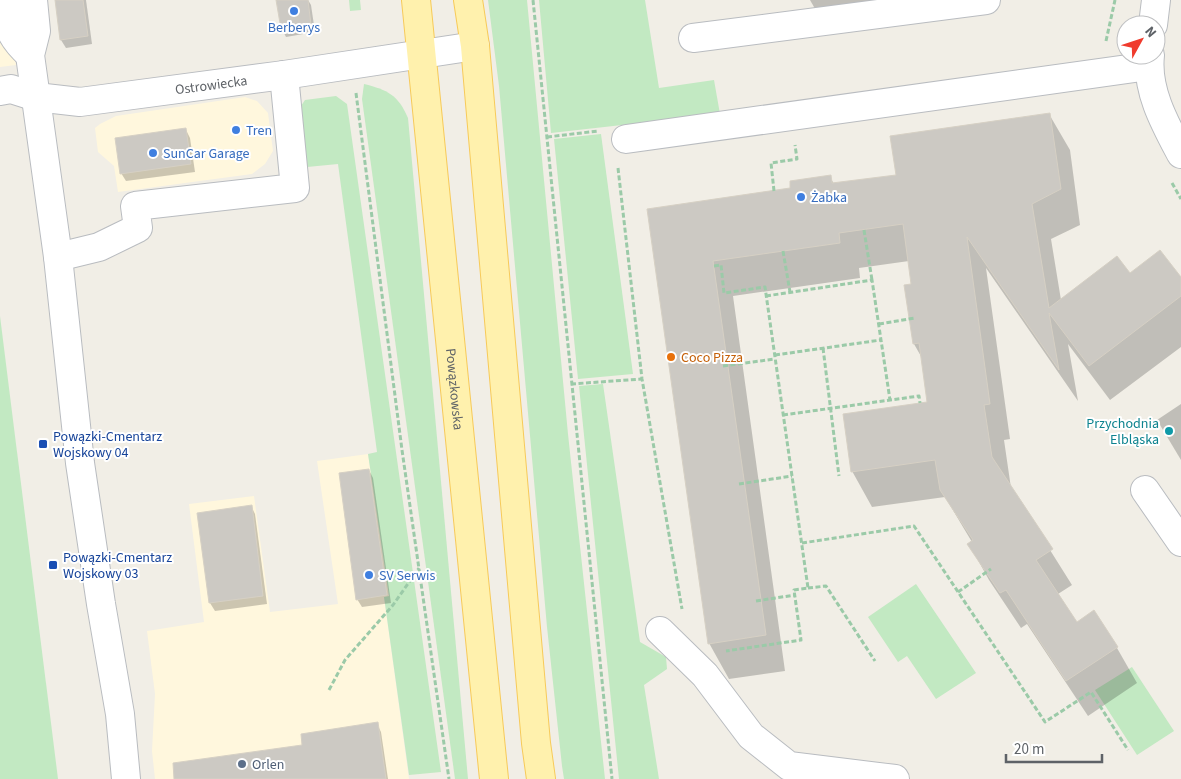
<svg xmlns="http://www.w3.org/2000/svg" width="1181" height="779" viewBox="0 0 1181 779" font-family="'Source Sans 3',sans-serif">
  <style>
    .commercial { fill: #fff7dd }
    .green { fill: #c2e9c2 }
    .shadow { fill: #0003 }
    .building { fill: #ccc9c3; stroke: #d6d0c4 }
    .lines { fill: none; stroke-linecap: round; stroke-linejoin: round }
    .minor-casing { stroke: #b9bcc0; stroke-width: 30 }
    .major-casing { stroke: #f7ca59; stroke-width: 30 }
    .path { stroke: #9bcaa8; stroke-width: 3; stroke-dasharray: 5 2.5; stroke-linecap: butt }
    .minor { stroke: #fff; stroke-width: 28 }
    .major { stroke: #fff1ad; stroke-width: 28 }
    .shop-dot { fill: #3f7fe0; stroke: #fff; stroke-width: 2 }
    .food-dot { fill: #e8710a; stroke: #fff; stroke-width: 2 }
    .culture-dot { fill: #0f9aa8; stroke: #fff; stroke-width: 2 }
    .transit-dot { fill: #1a4fb4; stroke: #fff; stroke-width: 2 }
    .service-dot { fill: #5c6f8a; stroke: #fff; stroke-width: 2 }
    .labels { text-anchor: middle; stroke-width: 4; stroke-linejoin: round; paint-order: stroke }
    .shop-label { font-size: 14px; fill: #366cbe; stroke: #fff; text-anchor: start }
    .street-label { font-size: 14px; fill: #5e6267; stroke: #fff }
    .food-label { font-size: 14px; fill: #c56008; stroke: #fff; text-anchor: start }
    .culture-label { font-size: 14px; fill: #0d838f; stroke: #fff; text-anchor: end }
    .transit-label { font-size: 14px; fill: #164399; stroke: #fff; text-anchor: start }
    .service-label { font-size: 14px; fill: #4e5e75; stroke: #fff; text-anchor: start }
  </style>
  <rect width="100%" height="100%" fill="#f1eee6"/>
  <g class="commercial">
    <path d="M 0,0 L 16,65 L 0,67 Z"/>
    <path d="M 245,97 L 257,101 L 268,113 L 273,151 L 265,164 L 252,174 L 118,192 L 114,166 L 98,152 L 95,128 L 100,124 L 116,116 Z"/>
    <path d="M 368,454 L 389,597 L 384,597 L 409,779 L 155,779 L 152,751 L 155,694 L 147,631 L 204,622 L 189,504 L 254,496 L 270,612 L 338,604 L 317,461 Z"/>
  </g>
  <g class="green">
    <path d="M 349,0 L 360,0 L 361,10 L 350,11 Z"/>
    <path d="M 488,0 L 527,0 L 568,434 L 605,779 L 564,779 L 562,766 L 547,627 L 499,86 Z"/>
    <path d="M 539,0 L 645,0 L 659,88 L 714,80 L 720,114 L 551,133 Z"/>
    <path d="M 364,84 C 388,90 398,95 408,118 L 468,779 L 455,779 L 362,99 Z"/>
    <path d="M 336,96 L 347,104 L 441,772 L 409,775 L 384,597 L 389,596 L 368,454 L 377,452 L 338,164 L 307,167 L 301,106 L 305,100 Z"/>
    <path d="M 601,134 L 633,374 L 578,379 L 554,139 Z"/>
    <path d="M 0,316 L 58,779 L 0,779 Z"/>
    <path d="M 603,384 L 640,642 L 666,657 L 667,669 L 644,685 L 659,779 L 619,779 L 579,386 Z"/>
    <path d="M 916,584 L 976,673 L 936,699 L 907,656 L 898,662 L 868,617 Z"/>
    <path d="M 1132,667 L 1174,731 L 1137,755 L 1095,690 Z"/>
  </g>
  <g class="shadow">
    <path d="M 56,0 L 86,0 L 92,44 L 66,48 L 61,40 Z"/>
    <path d="M 282,0 L 308,0 L 311,5 L 315,32 L 286,37 L 282,29 Z"/>
    <path d="M 810,0 L 870,0 L 871,12 L 822,21 Z"/>
    <path d="M 1049,114 L 1070,150 L 1080,225 L 1051,239 L 1061,300 L 1130,274 L 1181,279 L 1181,347 L 1110,400 L 1068,344 L 1078,401 L 986,268 L 1010,439 L 1004,440 L 1011,488 L 1072,585 L 1058,594 L 1077,623 L 1117,648 L 1137,683 L 1088,716 L 1027,624 L 1021,628 L 989,580 L 969,544 L 972,542 L 945,497 L 872,507 L 852,471 L 929,403 L 922,358 L 914,344 L 913,285 L 909,261 L 859,268 L 860,278 L 733,296 L 785,671 L 729,679 L 709,643 L 649,210 L 792,189 L 830,177 L 834,184 L 897,177 Z"/>
    <path d="M 186,130 L 190,138 L 195,172 L 126,181 L 121,173 Z"/>
    <path d="M 1181,404 L 1181,460 L 1157,420 Z"/>
    <path d="M 369,470 L 373,478 L 391,603 L 362,607 L 357,599 Z"/>
    <path d="M 251,506 L 255,514 L 267,604 L 215,611 L 210,603 L 199,514 Z"/>
    <path d="M 377,724 L 381,732 L 388,779 L 205,779 Z"/>
  </g>
  <g class="building">
    <path d="M 55,0 L 83,0 L 88,36 L 60,40 Z"/>
    <path d="M 276,0 L 308,0 L 311,25 L 281,29 Z"/>
    <path d="M 1050,113 L 1061,189 L 1032,204 L 1049,308 L 1117,256 L 1130,273 L 1160,250 L 1181,277 L 1181,296 L 1089,366 L 1049,313 L 1059,370 L 967,237 L 990,404 L 984,405 L 992,457 L 1053,549 L 1036,560 L 1077,622 L 1094,610 L 1118,647 L 1066,681 L 1006,590 L 1000,593 L 967,544 L 973,540 L 940,490 L 935,460 L 851,472 L 843,414 L 927,402 L 919,343 L 913,344 L 904,285 L 911,284 L 903,224 L 839,233 L 840,243 L 713,261 L 766,635 L 708,644 L 647,209 L 790,188 L 790,181 L 831,175 L 832,183 L 896,175 L 890,136 Z"/>
    <path d="M 186,128 L 191,164 L 120,174 L 115,138 Z"/>
    <path d="M 369,469 L 387,595 L 356,600 L 339,473 Z"/>
    <path d="M 252,505 L 263,596 L 209,603 L 197,513 Z"/>
    <path d="M 378,722 L 386,779 L 174,779 L 173,763 L 302,745 L 301,734 Z"/>
  </g>
  <g class="lines">
    <g class="minor-casing">
      <g id="minor">
        <path d="M 7,0 C 8,28 9,36 30,55"/>
        <path d="M 33,0 L 36,31 L 30,55 L 58,257 L 80,463 L 101,604 L 120,714 L 126,779"/>
        <path d="M 1153,25 L 1156,0"/>
        <path d="M 693,38 L 986,0"/>
        <path d="M 1150,55 C 1146,90 1165,124 1181,154"/>
        <path id="s1" d="M 0,91 L 11,89 L 36,97 L 80,102 L 284,75 L 475,46"/>
        <path d="M 626,139 L 1149,66"/>
        <path d="M 58,257 L 99,247 L 138,228 L 135,206 L 295,188 L 284,75"/>
        <path d="M 1145,490 L 1181,542"/>
        <path d="M 660,631 L 705,675 L 751,736 L 789,766 L 895,779"/>
      </g>
    </g>
    <g class="major-casing">
      <g id="major">
        <path id="s2" d="M 416,0 L 494,779"/>
        <path d="M 468,0 L 475,46 L 536,743 L 541,779"/>
      </g>
    </g>
    <g class="path">
      <path d="M 533,0 L 612,779"/>
      <path d="M 1106,41 L 1115,0"/>
      <path d="M 356,93 L 402,450 L 449,779"/>
      <path d="M 547,137 L 598,131"/>
      <path d="M 618,168 L 642,379 L 682,609"/>
      <path d="M 1172,183 L 1181,199"/>
      <path d="M 774,191 L 771,163 L 797,159 L 795,145"/>
      <path d="M 864,230 L 872,280"/>
      <path d="M 783,251 L 790,292"/>
      <path d="M 714,266 L 721,265 L 724,293 L 765,287 L 808,588 L 794,590 L 801,640 L 726,651"/>
      <path d="M 766,296 L 872,280 L 890,400"/>
      <path d="M 879,324 L 915,318"/>
      <path d="M 823,348 L 839,476"/>
      <path d="M 775,355 L 881,340"/>
      <path d="M 723,366 L 775,359"/>
      <path d="M 571,384 L 642,379"/>
      <path d="M 783,415 L 919,396 L 920,403"/>
      <path d="M 739,484 L 792,476"/>
      <path d="M 802,543 L 914,526 L 1045,722 L 1091,692 L 1128,750"/>
      <path d="M 808,588 L 826,586 L 875,661"/>
      <path d="M 958,592 L 991,569"/>
      <path d="M 756,601 L 795,595"/>
      <path d="M 329,690 L 345,660 L 393,605 L 419,568"/>
    </g>
    <use href="#minor" class="minor"/>
    <use href="#major" class="major"/>
  </g>
  <g class="shop-dot">
    <circle cx="294" cy="11" r="5"/>
    <circle cx="236" cy="130" r="5"/>
    <circle cx="153" cy="153" r="5"/>
    <circle cx="801" cy="197" r="5"/>
    <circle cx="369" cy="575" r="5"/>
  </g>
  <circle class="food-dot" cx="671" cy="357" r="5"/>
  <circle class="culture-dot" cx="1169" cy="431" r="5"/>
  <g class="transit-dot">
    <rect x="38" y="439" width="10" height="10" rx="2.5"/>
    <rect x="48" y="560" width="10" height="10" rx="2.5"/>
  </g>
  <circle class="service-dot" cx="242" cy="764" r="5"/>
  <g class="labels">
    <g class="shop-label">
      <text x="294" y="32" text-anchor="middle">Berberys</text>
      <text x="246" y="135">Tren</text>
      <text x="163" y="158">SunCar Garage</text>
      <text x="811" y="202">Żabka</text>
      <text x="379" y="580">SV Serwis</text>
    </g>
    <g class="street-label">
      <text dy="5" stroke="none"><textPath href="#s1" startOffset="214">Ostrowiecka</textPath></text>
      <text dy="5" stroke="none"><textPath href="#s2" startOffset="391">Powązkowska</textPath></text>
    </g>
    <g class="food-label">
      <text x="681" y="362">Coco Pizza</text>
    </g>
    <g class="culture-label">
      <text x="1159" y="428">Przychodnia<tspan x="1159" dy="16">Elbląska</tspan></text>
    </g>
    <g class="transit-label">
      <text x="53" y="441">Powązki-Cmentarz<tspan x="53" dy="16">Wojskowy 04</tspan></text>
      <text x="63" y="562">Powązki-Cmentarz<tspan x="63" dy="16">Wojskowy 03</tspan></text>
    </g>
    <g class="service-label">
      <text x="252" y="769">Orlen</text>
    </g>
  </g>
  <g transform="translate(1141 40) rotate(50)"><circle r="24" fill="#ffffff" stroke="#bfc0c2"/>
  <path d="M0-4L9 19L0 12L-9 19Z" fill="#f03b2d"/>
  <text y="-8" font-size="14" font-weight="bold" text-anchor="middle" fill="#5e6267">N</text>
  </g>
  <path d="M1006 754v8h96v-8" fill="none" stroke="#5e6267" stroke-width="2.5"/>
  <text x="1014" y="754" font-size="15" fill="#5e6267" stroke="#ffffff" stroke-width="4" paint-order="stroke">20 m</text>
</svg>
